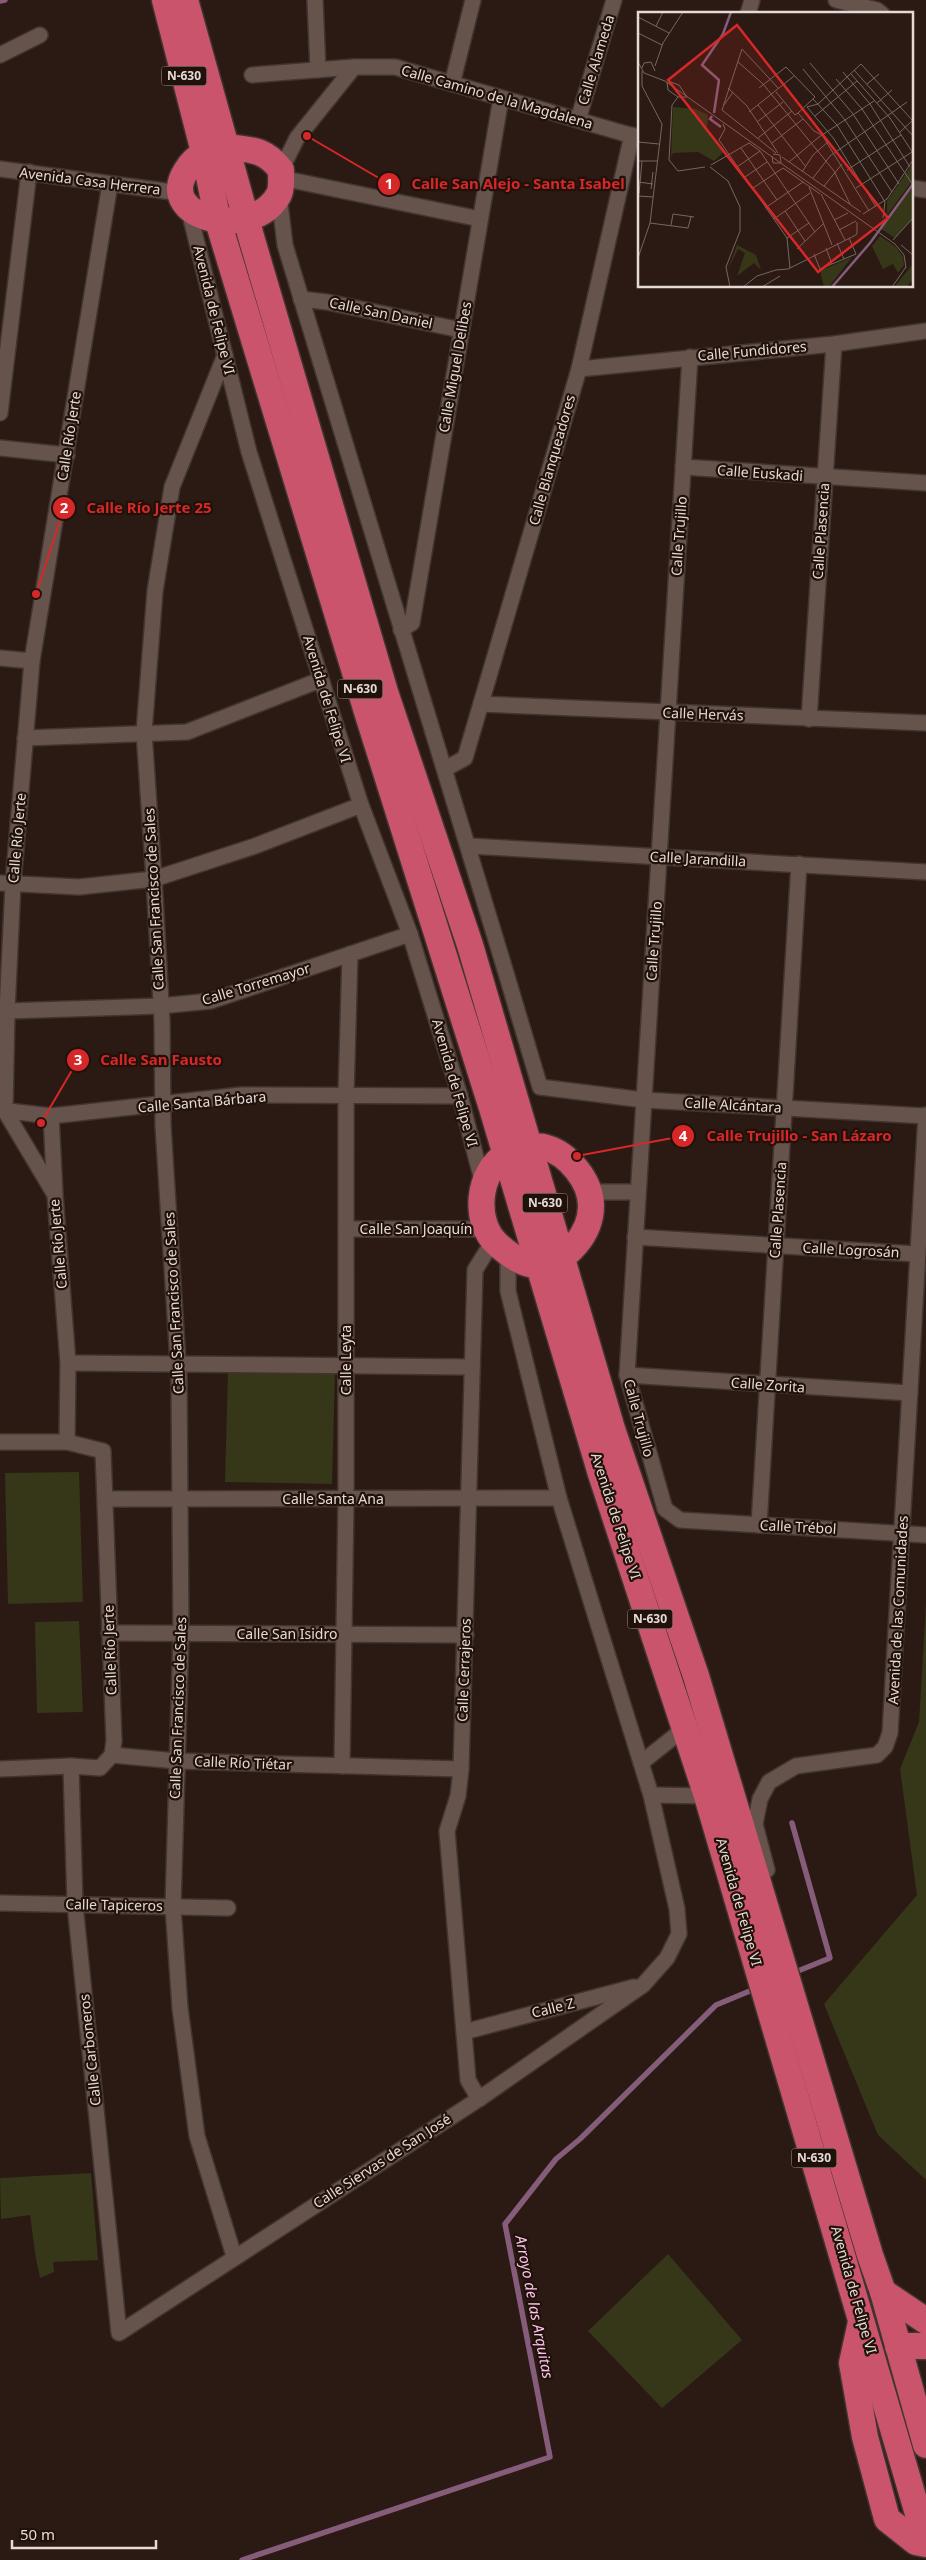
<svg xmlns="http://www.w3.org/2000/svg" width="926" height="2560" viewBox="0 0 926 2560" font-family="'Noto Sans',sans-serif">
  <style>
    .green { fill: #363619 }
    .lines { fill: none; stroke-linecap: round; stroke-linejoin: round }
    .stream { stroke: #855c79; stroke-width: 5.5 }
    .minor-casing { stroke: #413431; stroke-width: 18 }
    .trunk-casing { stroke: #413431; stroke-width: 29 }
    .minor { stroke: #66534b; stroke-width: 15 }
    .trunk { stroke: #c9546c; stroke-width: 26 }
    .labels { text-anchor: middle; stroke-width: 4.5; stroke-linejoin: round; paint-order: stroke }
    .shield { fill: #20110a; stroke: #ab9e99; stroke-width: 1 }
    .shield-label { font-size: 12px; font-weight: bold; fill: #e6dad6 }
    .street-label { font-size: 14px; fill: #e6dad6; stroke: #20110a }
    .water-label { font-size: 15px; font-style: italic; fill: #fbc4eb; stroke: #20110a }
    .inset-river { fill: none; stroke: #855c79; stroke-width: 2.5 }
    .inset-road { fill: none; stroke: #756761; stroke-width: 1 }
    .view { fill: #d62828; fill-opacity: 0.15; stroke: #d62828; stroke-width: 2.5 }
    .inset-edge { fill: none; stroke: #e6dad6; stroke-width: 2.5 }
    .leader { fill: none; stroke: #d62828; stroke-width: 2 }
    .callout-dot { fill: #d62828; stroke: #20110a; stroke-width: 2 }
    .mark-label { font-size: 15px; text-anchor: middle; font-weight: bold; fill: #fff }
    .callout-label { font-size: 15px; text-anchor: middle; font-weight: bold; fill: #d62828; stroke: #20110a; stroke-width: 4.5; stroke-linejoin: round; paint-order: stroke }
  </style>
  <rect width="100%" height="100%" fill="#2a1a13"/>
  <g class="green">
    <path d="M 228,1371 L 335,1372 L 332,1484 L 225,1482 Z"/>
    <path d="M 79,1472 L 83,1602 L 8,1604 L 5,1473 Z"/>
    <path d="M 926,1604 L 926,2180 L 878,2135 L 824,2004 L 917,1895 L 900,1769 L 919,1722 Z"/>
    <path d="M 79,1621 L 83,1712 L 37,1713 L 35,1622 Z"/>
    <path d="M 91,2173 L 98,2260 L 53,2262 L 54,2272 L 40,2278 L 36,2259 L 30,2215 L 1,2219 L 0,2178 Z"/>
    <path d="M 668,2254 L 742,2340 L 662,2408 L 588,2331 Z"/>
  </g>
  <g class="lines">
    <g class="stream">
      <path d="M 0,1 L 5,0"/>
      <path d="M 792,1823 L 830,1958 L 793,1973"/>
      <path d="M 242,2560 L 550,2457 L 505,2224 L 556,2159 L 580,2139 L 716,2005 L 757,1988"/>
    </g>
    <g class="minor-casing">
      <g id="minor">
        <path d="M 315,0 L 318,70"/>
        <path d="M 836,0 L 877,10 L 882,14"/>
        <path d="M 748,14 L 752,0"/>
        <path d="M 0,55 L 40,35"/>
        <path d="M 252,75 L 354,67"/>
        <path d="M 452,84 L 473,0"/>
        <path d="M 578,120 L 614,0"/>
        <path d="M 0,169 L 180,193"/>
        <path d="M 281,170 L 297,138 L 354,67 L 395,67 L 640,138"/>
        <path d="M 281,178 L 480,219"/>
        <path d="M 110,184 L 32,661 L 13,884 L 7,1011 L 5,1111 L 55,1195 L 68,1363 L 67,1442 L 103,1451 L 114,1741 L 112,1755"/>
        <path d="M 912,188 L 926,190"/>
        <path d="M 279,195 L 285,245 C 368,527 457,806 540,1087 L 644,1100 L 926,1116"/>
        <path d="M 188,207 L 249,452 L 361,805 L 410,934 L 460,1096 L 483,1184"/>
        <path d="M 301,299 L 327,302 L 461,330"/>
        <path d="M 225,355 L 172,487 L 155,591 L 144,732 L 154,879 L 162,1021 L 163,1125 L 179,1378 L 181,1634 L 173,1907 L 180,2008 L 197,2136 L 234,2256"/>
        <path d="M 690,357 L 627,1375 L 665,1509 L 680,1520 L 926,1535"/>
        <path d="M 579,369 L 834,344 L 926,331"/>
        <path d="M 0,413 L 29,172"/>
        <path d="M 0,448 L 67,455"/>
        <path d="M 683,467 L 926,483"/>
        <path d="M 401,630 L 412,623 L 501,98"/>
        <path d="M 0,658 L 32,661"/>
        <path d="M 481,704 L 926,723"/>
        <path d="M 809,719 L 834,344"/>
        <path d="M 25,738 L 187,732 L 320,680"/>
        <path d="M 445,769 L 465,758 L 579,369 L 632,135"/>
        <path d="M 469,846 L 926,872"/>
        <path d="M 0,883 L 79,887 L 154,879 L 255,846 L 361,805"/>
        <path d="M 7,1011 L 160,1006 L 211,1001 L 410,934"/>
        <path d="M 0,1110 L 51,1116 L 241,1095 L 460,1096"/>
        <path d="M 51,1116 L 55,1194"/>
        <path d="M 590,1192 L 638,1192"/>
        <path d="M 346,1229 L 486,1229"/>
        <path d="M 635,1237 L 917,1254"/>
        <path d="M 68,1363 L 470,1367"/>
        <path d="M 627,1375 L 910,1393"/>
        <path d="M 0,1442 L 67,1442"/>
        <path d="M 106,1499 L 559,1498"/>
        <path d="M 759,1525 L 799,864"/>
        <path d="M 109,1633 L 466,1635"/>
        <path d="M 112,1755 L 177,1761 L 461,1769"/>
        <path d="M 641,1763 L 686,1727"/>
        <path d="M 71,1766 L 75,1905 L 119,2333 L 479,2099 L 643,1985 L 667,1958 L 679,1934 L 677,1909 L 651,1795 L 559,1498 L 508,1291 L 508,1254"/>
        <path d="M 342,1766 L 346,1499 L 346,1095 L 350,954"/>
        <path d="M 0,1769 L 71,1766 L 100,1768 L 112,1755"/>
        <path d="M 651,1795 L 707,1796"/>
        <path d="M 767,1870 L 755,1824 L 760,1799 L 769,1782 L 796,1766 L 877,1755 L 885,1747 L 890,1733 L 926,1115"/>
        <path d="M 0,1903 L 228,1908"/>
        <path d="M 464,2032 L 634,1987"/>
        <path d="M 479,2099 L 468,2080 L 447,1831 L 458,1796 L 461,1769 L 475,1270 L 493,1241"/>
      </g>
    </g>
    <g class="trunk-casing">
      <g id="trunk">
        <path d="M 165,0 L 204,152 L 218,221 L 368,715 L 492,1108 L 601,1474 L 707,1796 L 926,2541"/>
        <path d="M 185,0 L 252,240 L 385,692 L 470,945 L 612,1429 L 696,1676 L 870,2255 L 883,2292 L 926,2445"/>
        <path d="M 227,147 C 252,150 265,149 281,170 C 281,177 282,190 278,196 C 252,241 155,219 186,171 C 196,154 208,151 227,147 Z"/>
        <path d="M 529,1147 C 533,1147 540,1146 544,1147 C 568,1153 591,1181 591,1206 C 591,1233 567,1262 541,1265 C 525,1267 508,1254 497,1244 C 473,1222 477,1171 507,1154 C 513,1151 522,1149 529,1147 Z"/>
        <path d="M 883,2292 L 926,2321"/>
        <path d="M 861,2322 L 852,2363 L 865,2437 L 887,2519 L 916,2542 L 926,2544"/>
        <path d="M 898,2346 L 926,2346"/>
      </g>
    </g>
    <use href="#minor" class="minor"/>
    <use href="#trunk" class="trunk"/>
  </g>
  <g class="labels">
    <g class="shield">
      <rect x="161.5" y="66.5" width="45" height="19" rx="4"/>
      <rect x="337.5" y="679.5" width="45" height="19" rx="4"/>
      <rect x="522.5" y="1193.5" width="45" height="19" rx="4"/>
      <rect x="627.5" y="1609.5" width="45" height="19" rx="4"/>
      <rect x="791.5" y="2148.5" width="45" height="19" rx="4"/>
    </g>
    <g class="shield-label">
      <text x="184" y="80">N-630</text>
      <text x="360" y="693">N-630</text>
      <text x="545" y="1207">N-630</text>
      <text x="650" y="1623">N-630</text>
      <text x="814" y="2162">N-630</text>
    </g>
    <g class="street-label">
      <text transform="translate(596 60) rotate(-73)" y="5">Calle Alameda</text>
      <text transform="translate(497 97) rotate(16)" y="5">Calle Camino de la Magdalena</text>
      <text transform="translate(90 181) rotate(7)" y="5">Avenida Casa Herrera</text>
      <text transform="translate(214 310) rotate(76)" y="5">Avenida de Felipe VI</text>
      <text transform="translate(381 313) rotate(12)" y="5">Calle San Daniel</text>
      <text transform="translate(752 351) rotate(-5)" y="5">Calle Fundidores</text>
      <text transform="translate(455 367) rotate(-80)" y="5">Calle Miguel Delibes</text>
      <text transform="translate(69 436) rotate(-81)" y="5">Calle Río Jerte</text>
      <text transform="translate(552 460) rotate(-74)" y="5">Calle Blanqueadores</text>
      <text transform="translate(760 473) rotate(4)" y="5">Calle Euskadi</text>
      <text transform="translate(821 531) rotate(-86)" y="5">Calle Plasencia</text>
      <text transform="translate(679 536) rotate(-86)" y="5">Calle Trujillo</text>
      <text transform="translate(327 699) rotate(73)" y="5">Avenida de Felipe VI</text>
      <text transform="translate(703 714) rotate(2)" y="5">Calle Hervás</text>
      <text transform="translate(17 838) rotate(-85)" y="5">Calle Río Jerte</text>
      <text transform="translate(698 859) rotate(3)" y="5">Calle Jarandilla</text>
      <text transform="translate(154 899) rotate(-93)" y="5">Calle San Francisco de Sales</text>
      <text transform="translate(654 941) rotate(-86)" y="5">Calle Trujillo</text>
      <text transform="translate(256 984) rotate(-17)" y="5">Calle Torremayor</text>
      <text transform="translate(455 1083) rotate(74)" y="5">Avenida de Felipe VI</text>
      <text transform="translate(202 1102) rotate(-5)" y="5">Calle Santa Bárbara</text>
      <text transform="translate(733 1105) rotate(3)" y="5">Calle Alcántara</text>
      <text transform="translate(778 1210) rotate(-86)" y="5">Calle Plasencia</text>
      <text x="416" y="1234">Calle San Joaquín</text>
      <text transform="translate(58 1244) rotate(-95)" y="5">Calle Río Jerte</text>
      <text transform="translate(851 1250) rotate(3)" y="5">Calle Logrosán</text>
      <text transform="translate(174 1303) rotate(-93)" y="5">Calle San Francisco de Sales</text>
      <text transform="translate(346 1360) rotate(-90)" y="5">Calle Leyta</text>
      <text transform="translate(768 1385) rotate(4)" y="5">Calle Zorita</text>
      <text transform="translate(639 1418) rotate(75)" y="5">Calle Trujillo</text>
      <text x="333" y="1504">Calle Santa Ana</text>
      <text transform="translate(616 1516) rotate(72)" y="5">Avenida de Felipe VI</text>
      <text transform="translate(798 1527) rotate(3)" y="5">Calle Trébol</text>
      <text transform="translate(898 1610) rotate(-87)" y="5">Avenida de las Comunidades</text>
      <text x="287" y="1639">Calle San Isidro</text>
      <text transform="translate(110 1650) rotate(-92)" y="5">Calle Río Jerte</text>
      <text transform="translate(464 1670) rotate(-88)" y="5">Calle Cerrajeros</text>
      <text transform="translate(178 1708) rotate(-88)" y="5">Calle San Francisco de Sales</text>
      <text transform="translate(243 1763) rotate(2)" y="5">Calle Río Tiétar</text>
      <text transform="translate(739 1902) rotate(74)" y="5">Avenida de Felipe VI</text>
      <text transform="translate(114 1905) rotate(1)" y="5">Calle Tapiceros</text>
      <text transform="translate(553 2008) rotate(-14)" y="5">Calle Z</text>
      <text transform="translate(90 2050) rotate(-96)" y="5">Calle Carboneros</text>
      <text transform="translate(382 2161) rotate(-33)" y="5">Calle Siervas de San José</text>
      <text transform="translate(854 2290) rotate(74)" y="5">Avenida de Felipe VI</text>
    </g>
    <g class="water-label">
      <text transform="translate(534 2307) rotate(79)" y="5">Arroyo de las Arquitas</text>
    </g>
  </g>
  <g transform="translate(638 12)">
    <rect width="275" height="275" fill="#2a1a13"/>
    <path d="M 35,95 L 58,97 L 70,103 L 69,117 L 86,140 L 76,149 L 60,140 L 35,141 L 33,146 ZM 275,151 L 275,168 L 249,203 L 249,189 ZM 275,171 L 275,206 L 257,226 L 242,216 ZM 242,224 L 258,235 L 265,245 L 266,253 L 260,261 L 255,252 L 245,257 L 234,234 ZM 99,233 L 118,243 L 123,258 L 116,251 L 99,264 L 107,241 L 100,237 L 89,260 ZM 214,245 L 191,275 L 186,275 L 182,259 ZM 275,252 L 275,267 L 269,275 L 256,275 Z" fill="#363619"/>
    <path class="inset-river" d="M 76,101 L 81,68 L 64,53 L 85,22 L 93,0M 74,104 L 72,107 L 83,115M 194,275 L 232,231 L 275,172"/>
    <path class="inset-road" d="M 0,5 L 31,21M 18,14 L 25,0M 0,21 L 24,33M 0,50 L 6,61 L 27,69 L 257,232 L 266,243 L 268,256M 100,50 L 125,72 L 196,159 L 212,192M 172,51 L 215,102 L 261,172M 17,54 L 25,31 L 45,0M 4,56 L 6,51 L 13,50 L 17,59M 165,57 L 207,108 L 254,180M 216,58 L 275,124M 205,60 L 232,92 L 272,155M 213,62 L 252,106 L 275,141M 198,67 L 224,97 L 275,173M 30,69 L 41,73 L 49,85M 29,70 L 30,78 L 40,85 L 49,85M 229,72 L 241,62M 90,76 L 109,94 L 140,141M 121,76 L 148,55 L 177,85 L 160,101M 138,80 L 157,103 L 160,101 L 176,119 L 184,123 L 231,199M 40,85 L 34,93 L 31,148 L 40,159 L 67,155M 175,87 L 199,113 L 247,190 L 245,206M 239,91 L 254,78M 86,93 L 95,80M 120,93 L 168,155M 111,100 L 156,64M 177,104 L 219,69M 119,110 L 145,90M 85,112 L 87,117 L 81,128 L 149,226 L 152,256M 262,120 L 274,109M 120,126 L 154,99M 0,130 L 21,132M 134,131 L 165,107M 103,136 L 139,188M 138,141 L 84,98 L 104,37 L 141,77M 135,142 L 142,143 L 143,151M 134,144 L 135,151 L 143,151M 144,145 L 223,200M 0,149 L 19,149M 151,150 L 181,125 L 236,89M 73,153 L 111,131 L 122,139 L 177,220M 72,155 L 90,169 L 102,195 L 102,219 L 88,255 L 92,275M 99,155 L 122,139M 209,158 L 263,123M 164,160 L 175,143 L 190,130M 107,165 L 129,150M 175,166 L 192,144 L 269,90M 0,170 L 15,172M 186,174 L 204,152M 171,175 L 194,233M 115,176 L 145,156 L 182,182M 218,176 L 274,140M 13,177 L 15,160M 1,182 L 4,149M 183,182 L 207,228M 0,184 L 15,185M 238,195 L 196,127 L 169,95 L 180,92 L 223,52 L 275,109M 127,196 L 165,170M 147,199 L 167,229M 225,202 L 249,187 L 275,148M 136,207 L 172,181M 196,208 L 210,201M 12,211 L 50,216 L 53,205M 33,213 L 35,202 L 56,205M 201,218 L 218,209M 149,226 L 171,211M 255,228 L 275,206M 199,231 L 206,247M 263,233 L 275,243M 188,236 L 194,252M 159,237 L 185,212M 176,242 L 182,257 L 218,242 L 211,226M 0,246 L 12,211 L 24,112 L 4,74 L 4,59M 138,258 L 150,257 L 216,224 L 219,222 L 219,210M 105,275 L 119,264 L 138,258M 124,275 L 142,264M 254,275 L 268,255"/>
    <path class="view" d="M 99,13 L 250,206 L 180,260 L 30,68 Z"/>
    <rect width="275" height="275" class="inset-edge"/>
  </g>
  <path class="leader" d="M307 136L389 184M36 594L64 508M41 1123L78 1060M577 1156L683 1136"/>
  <g class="callout-dot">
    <circle cx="307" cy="136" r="5"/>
    <circle cx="36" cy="594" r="5"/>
    <circle cx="41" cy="1123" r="5"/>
    <circle cx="577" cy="1156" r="5"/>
    <circle cx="389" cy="184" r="12"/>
    <circle cx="64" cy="508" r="12"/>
    <circle cx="78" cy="1060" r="12"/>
    <circle cx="683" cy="1136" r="12"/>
  </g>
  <g class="mark-label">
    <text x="389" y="189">1</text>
    <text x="64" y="513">2</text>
    <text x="78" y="1065">3</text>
    <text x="683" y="1141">4</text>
  </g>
  <g class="callout-label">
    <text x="518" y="189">Calle San Alejo - Santa Isabel</text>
    <text x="149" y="513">Calle Río Jerte 25</text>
    <text x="161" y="1065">Calle San Fausto</text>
    <text x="799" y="1141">Calle Trujillo - San Lázaro</text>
  </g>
  <path d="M12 2540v8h144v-8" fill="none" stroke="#e6dad6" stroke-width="2.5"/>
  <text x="20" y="2540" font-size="15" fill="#e6dad6" stroke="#20110a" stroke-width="4" paint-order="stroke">50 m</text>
</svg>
